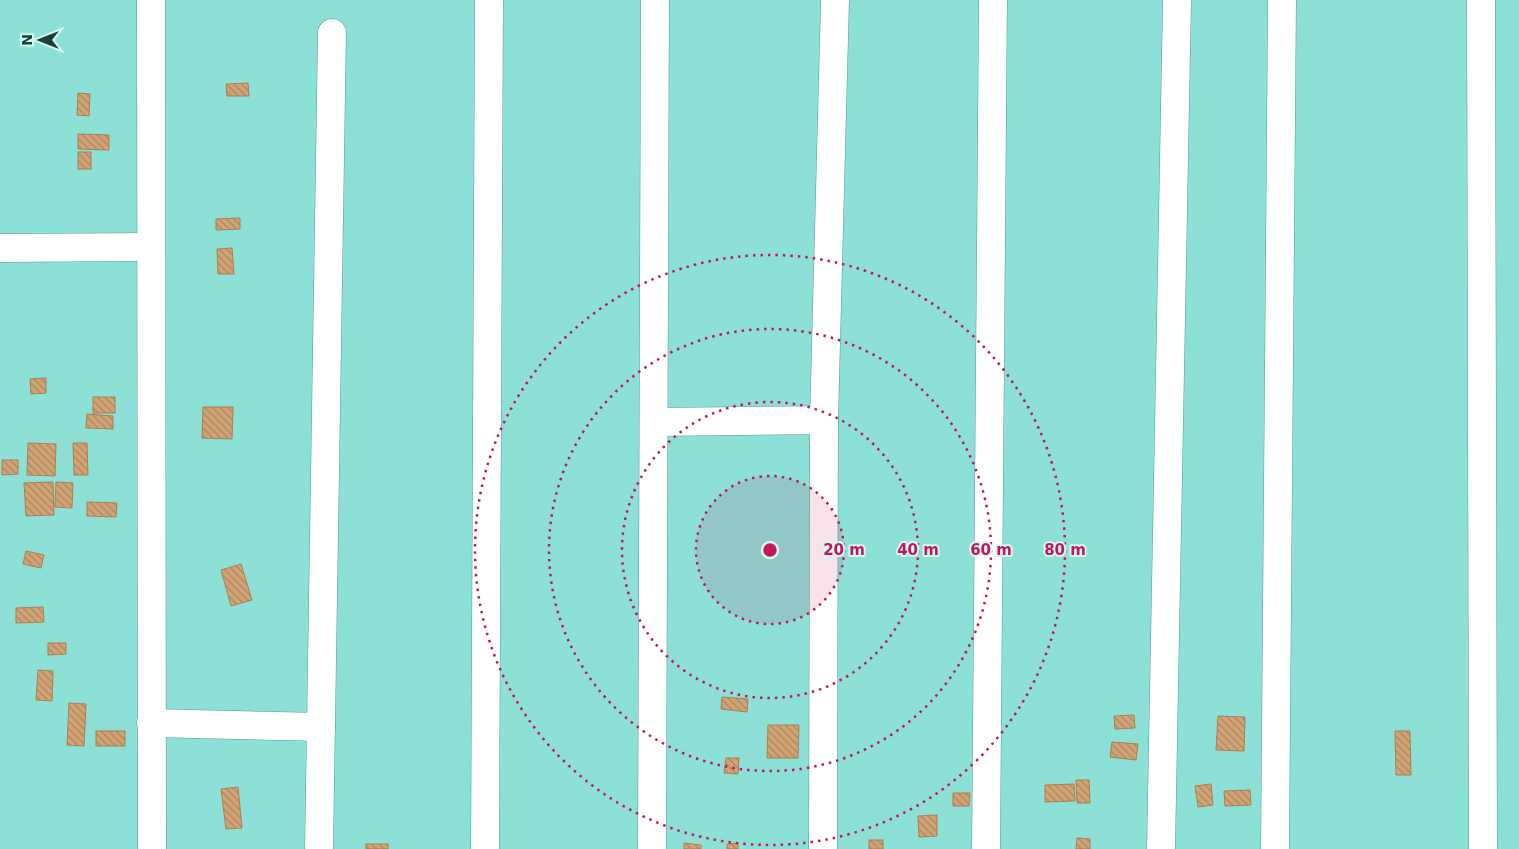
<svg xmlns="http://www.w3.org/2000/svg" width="1519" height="849" viewBox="0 0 1519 849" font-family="'DejaVu Sans',sans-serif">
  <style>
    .building { fill: url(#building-back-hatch); stroke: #ab7f51 }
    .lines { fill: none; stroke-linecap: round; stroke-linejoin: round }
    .minor-casing { stroke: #4b9e95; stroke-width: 29 }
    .minor { stroke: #fff; stroke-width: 28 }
    .ring { fill: none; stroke: #c2185b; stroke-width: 2.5; stroke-dasharray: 2.5 5 }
    .centre { fill: #c2185b; stroke: #d1f8f3; stroke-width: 2.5 }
    .ring-label { font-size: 15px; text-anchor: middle; font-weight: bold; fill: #c2185b; stroke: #d1f8f3; stroke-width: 4; stroke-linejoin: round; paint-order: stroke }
  </style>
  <defs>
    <pattern id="building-back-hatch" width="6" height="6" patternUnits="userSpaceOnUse" patternTransform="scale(1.25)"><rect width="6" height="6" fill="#d2a375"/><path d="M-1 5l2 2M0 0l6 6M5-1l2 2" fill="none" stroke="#aa8661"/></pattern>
  </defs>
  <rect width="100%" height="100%" fill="#8de0d5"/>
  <g class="building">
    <path d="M 248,83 L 249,96 L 227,96 L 226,84 Z"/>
    <path d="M 78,93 L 90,94 L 89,116 L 77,115 Z"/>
    <path d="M 78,134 L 109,135 L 109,150 L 78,149 Z"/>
    <rect x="78" y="152" width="13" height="17"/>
    <path d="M 240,218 L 240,229 L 216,230 L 216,219 Z"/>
    <path d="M 232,248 L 234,274 L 218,274 L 217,249 Z"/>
    <path d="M 46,378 L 46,393 L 31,394 L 30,379 Z"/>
    <rect x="93" y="397" width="22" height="16"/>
    <path d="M 203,407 L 233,407 L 232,439 L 202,438 Z"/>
    <path d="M 87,414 L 113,416 L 113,429 L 86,428 Z"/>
    <path d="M 28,443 L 56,444 L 55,476 L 27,475 Z"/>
    <path d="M 73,443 L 87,443 L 88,475 L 74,475 Z"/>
    <path d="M 2,460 L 18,460 L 18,474 L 2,475 Z"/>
    <path d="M 53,482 L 54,515 L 26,516 L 24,483 Z"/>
    <path d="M 56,482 L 73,483 L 72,508 L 55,507 Z"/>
    <path d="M 87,502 L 117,503 L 116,517 L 87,516 Z"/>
    <path d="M 26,551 L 44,555 L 41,568 L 23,564 Z"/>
    <path d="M 241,564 L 252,600 L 231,606 L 221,570 Z"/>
    <path d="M 43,607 L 44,622 L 16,623 L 16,608 Z"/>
    <path d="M 48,643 L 66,643 L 66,654 L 48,655 Z"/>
    <path d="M 38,670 L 53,671 L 52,701 L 36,700 Z"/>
    <path d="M 722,697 L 748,699 L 747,712 L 721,709 Z"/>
    <path d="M 69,703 L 86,704 L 84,746 L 67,745 Z"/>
    <path d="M 1134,715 L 1135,728 L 1115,729 L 1114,716 Z"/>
    <path d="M 1218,716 L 1245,717 L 1244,751 L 1216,750 Z"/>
    <path d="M 768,725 L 799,725 L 798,758 L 767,758 Z"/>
    <rect x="96" y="731" width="29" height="15"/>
    <path d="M 1395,731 L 1410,731 L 1411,775 L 1396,775 Z"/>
    <path d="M 1112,742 L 1138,744 L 1136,760 L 1110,757 Z"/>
    <path d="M 726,758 L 739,758 L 738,774 L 724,773 Z"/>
    <path d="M 1076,780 L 1089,780 L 1090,803 L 1077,803 Z"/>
    <path d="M 1074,784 L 1075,801 L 1045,802 L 1045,785 Z"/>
    <path d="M 1211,784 L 1213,805 L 1198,807 L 1195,786 Z"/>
    <path d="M 238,787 L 242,828 L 226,829 L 221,789 Z"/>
    <path d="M 1250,790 L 1251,805 L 1225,806 L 1224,791 Z"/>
    <path d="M 953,793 L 970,793 L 969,806 L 953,806 Z"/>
    <path d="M 937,815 L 937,836 L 919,837 L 918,816 Z"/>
    <path d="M 1077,838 L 1090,839 L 1090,849 L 1076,849 Z"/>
    <rect x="869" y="840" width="14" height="9"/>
    <path d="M 684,843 L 701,845 L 701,849 L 684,849 Z"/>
    <path d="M 738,843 L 738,849 L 727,849 L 727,844 Z"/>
    <rect x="366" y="844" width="22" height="5"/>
  </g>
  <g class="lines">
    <g class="minor-casing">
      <g id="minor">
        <path d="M 151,0 L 152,849"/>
        <path d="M 1481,0 L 1483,849"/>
        <path d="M 0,248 L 151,247"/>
        <path d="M 654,422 L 824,420"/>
        <path d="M 151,723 L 321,727"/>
        <path d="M 319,849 L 332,33"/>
        <path d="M 485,849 L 489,0"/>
        <path d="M 652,849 L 655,0"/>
        <path d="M 823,849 L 824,420 L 835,0"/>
        <path d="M 986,849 L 993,0"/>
        <path d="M 1161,849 L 1177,0"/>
        <path d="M 1275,849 L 1282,0"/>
      </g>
    </g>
    <use href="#minor" class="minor"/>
  </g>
  <circle cx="770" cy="550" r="74" fill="#c2185b" fill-opacity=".12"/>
  <g class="ring">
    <circle cx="770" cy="550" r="74"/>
    <circle cx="770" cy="550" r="148"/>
    <circle cx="770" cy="550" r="221"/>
    <circle cx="770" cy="550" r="295"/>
  </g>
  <circle cx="770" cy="550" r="8" class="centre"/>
  <g class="ring-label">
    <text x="844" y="555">20 m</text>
    <text x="918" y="555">40 m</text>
    <text x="991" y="555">60 m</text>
    <text x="1065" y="555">80 m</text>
  </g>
  <g transform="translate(40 40) rotate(270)" stroke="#d1f8f3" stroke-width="4" paint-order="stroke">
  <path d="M0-4L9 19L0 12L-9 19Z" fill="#1d403c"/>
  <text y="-8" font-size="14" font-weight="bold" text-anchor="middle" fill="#1d403c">N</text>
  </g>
</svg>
